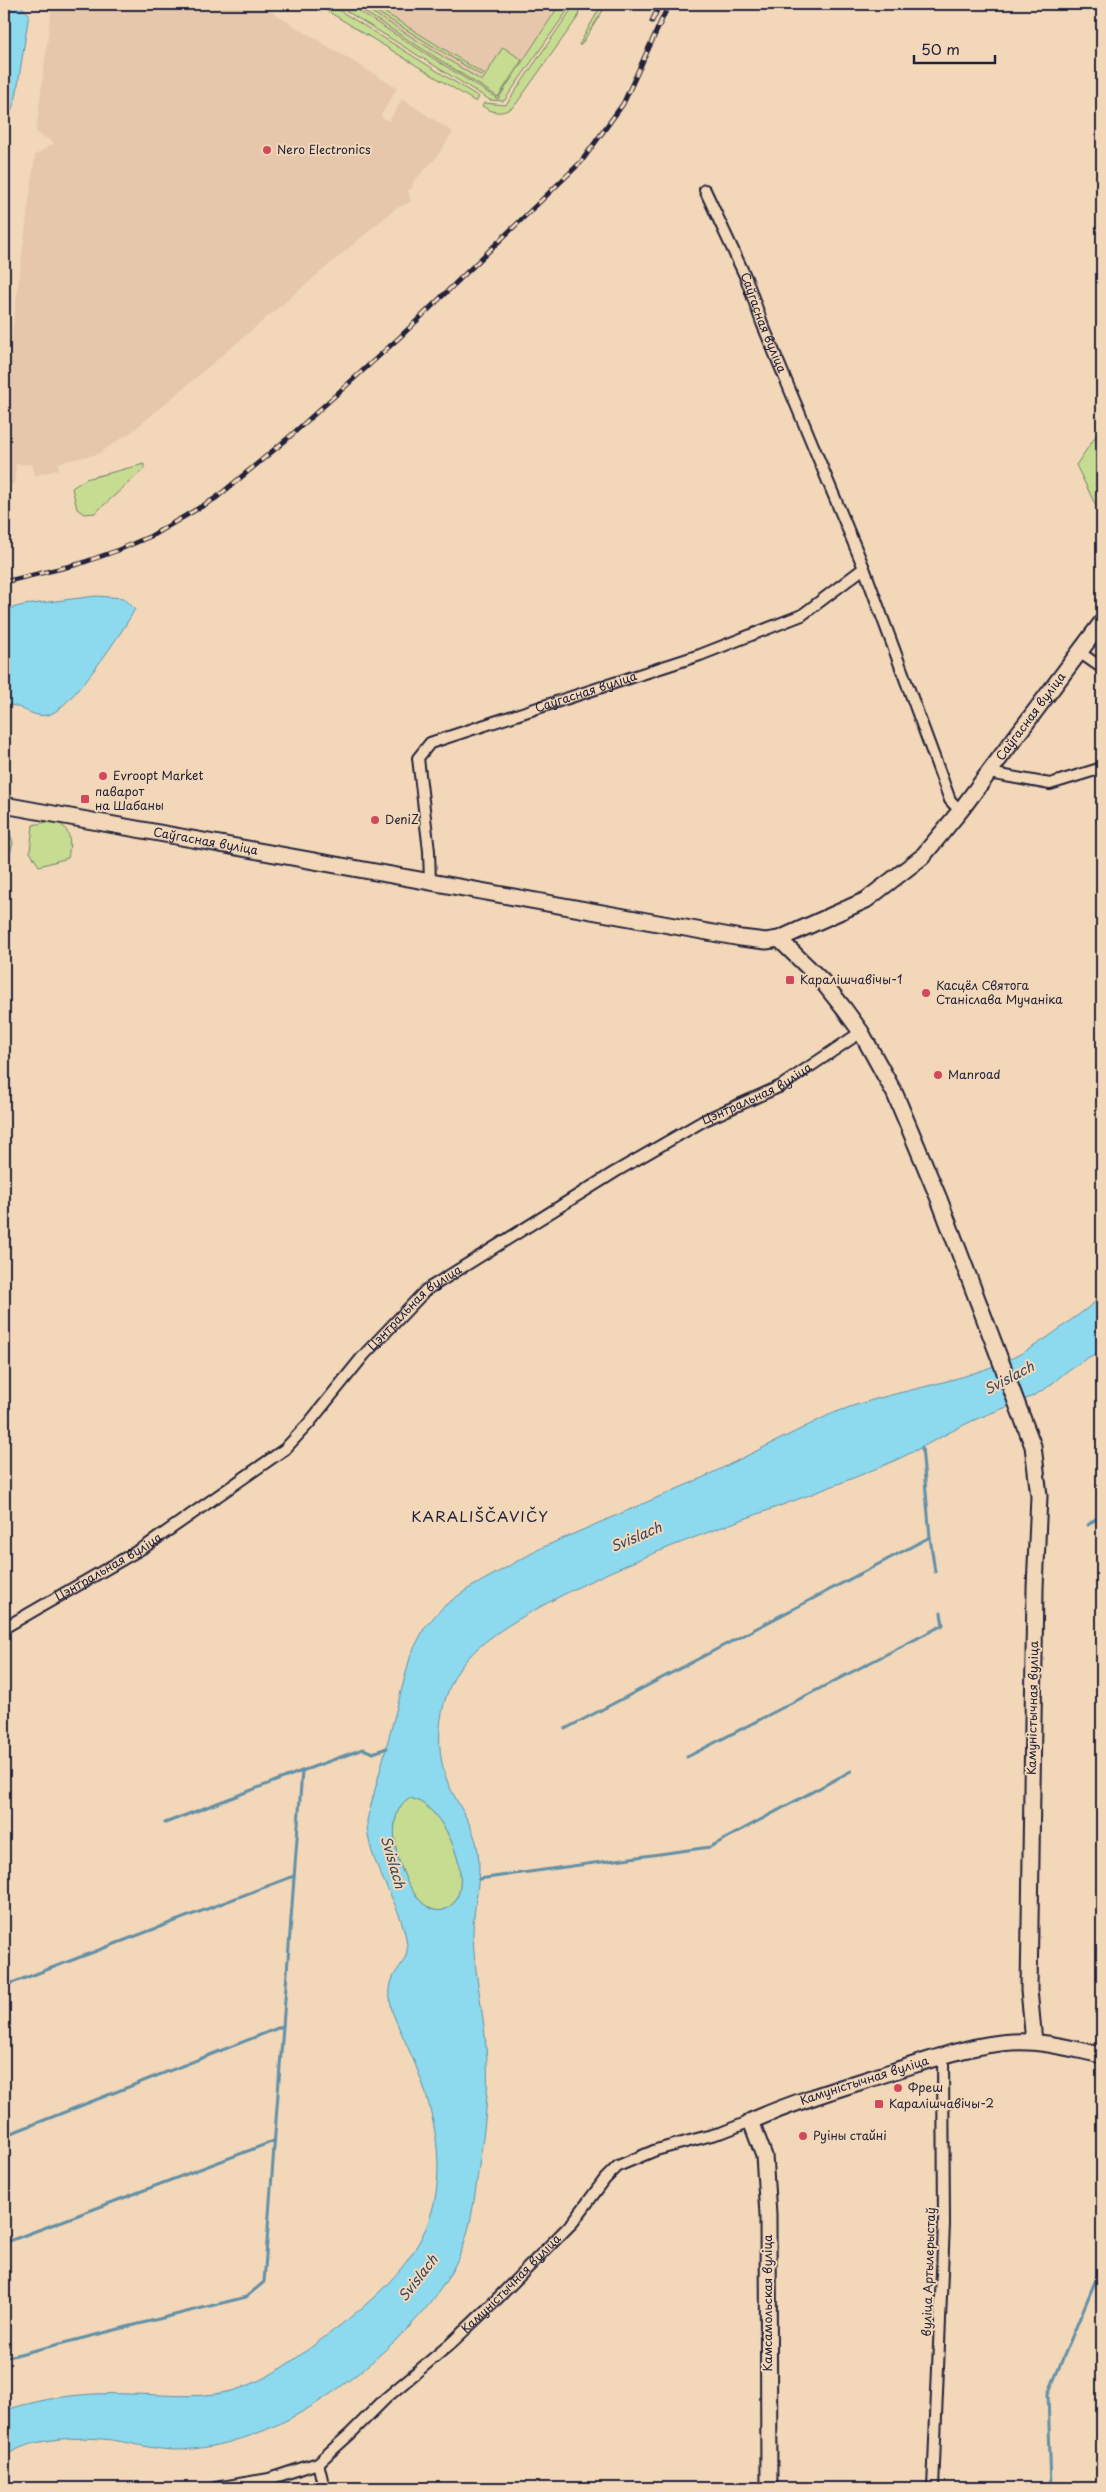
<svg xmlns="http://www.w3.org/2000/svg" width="1106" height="2492" viewBox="0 0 1106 2492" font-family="'Playpen Sans',sans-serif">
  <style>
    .built { fill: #e6c7ac }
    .green { fill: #c6dc91; stroke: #747f66 }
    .water { fill: #8dd9ed; stroke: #6290a6; fill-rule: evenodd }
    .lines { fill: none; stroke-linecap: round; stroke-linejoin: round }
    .stream { stroke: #6290a6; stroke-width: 3 }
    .street-casing { stroke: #22223b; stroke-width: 14 }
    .secondary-casing { stroke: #22223b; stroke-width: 19 }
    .street { stroke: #f2d7b9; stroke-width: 10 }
    .secondary { stroke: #f2d7b9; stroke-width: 15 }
    .rail-casing { stroke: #22223b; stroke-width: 5 }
    .rail { stroke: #f2d7b9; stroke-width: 3; stroke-dasharray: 9; stroke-linecap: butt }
    .poi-dot { fill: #d1495b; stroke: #f2d7b9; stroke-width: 2 }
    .labels { text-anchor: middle; stroke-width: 4; stroke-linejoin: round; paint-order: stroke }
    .poi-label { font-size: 12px; fill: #22223b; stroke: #f2d7b9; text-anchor: start }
    .street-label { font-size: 12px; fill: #22223b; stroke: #f2d7b9 }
    .water-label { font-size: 14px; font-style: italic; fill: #37475f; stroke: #f2d7b9 }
    .quarter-label { font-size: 15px; letter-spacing: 1px; fill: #22223b; stroke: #f2d7b9 }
  </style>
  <rect width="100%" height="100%" fill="#f2d7b9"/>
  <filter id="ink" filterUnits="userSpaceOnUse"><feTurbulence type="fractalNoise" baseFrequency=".02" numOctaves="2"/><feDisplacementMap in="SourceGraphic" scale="10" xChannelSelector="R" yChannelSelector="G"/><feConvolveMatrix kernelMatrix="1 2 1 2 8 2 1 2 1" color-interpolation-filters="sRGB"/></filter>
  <g filter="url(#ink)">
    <g class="built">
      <path d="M 52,4 L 258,4 L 397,88 L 381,115 L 383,118 L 389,121 L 402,99 L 453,132 L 436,158 L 413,182 L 412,189 L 408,190 L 411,202 L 396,208 L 134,430 L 98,454 L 57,463 L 59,469 L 35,476 L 32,464 L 16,464 L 14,484 L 4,485 L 4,395 L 35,155 L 54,143 L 36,132 Z"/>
      <path d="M 348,4 L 559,4 L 498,99 Z"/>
    </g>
    <g class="green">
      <path d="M 316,4 L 329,4 L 479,97 L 476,102 Z"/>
      <path d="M 335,4 L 347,4 L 498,99 L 560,4 L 572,4 L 504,101 L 490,100 Z"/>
      <path d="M 352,4 L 359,4 L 482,81 L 503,47 L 522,60 L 498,97 Z"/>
      <path d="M 364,4 L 371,4 L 484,74 L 482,76 Z"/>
      <path d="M 575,4 L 579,9 L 578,17 L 516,104 C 505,115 494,114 482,106 L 484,103 L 506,105 Z"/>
      <path d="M 602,4 L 607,4 L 581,45 L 579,45 Z"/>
      <path d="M 1102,427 L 1102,518 L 1076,465 Z"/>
      <path d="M 144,464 L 144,469 L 95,513 L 84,514 L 77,509 L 72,488 L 86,479 Z"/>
      <path d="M 4,815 L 13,843 L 4,874 Z"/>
      <path d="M 55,820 C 72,831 71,840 68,858 L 39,866 L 30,852 L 33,825 Z"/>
      <path d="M 409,1798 C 446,1803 481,1892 446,1909 C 413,1925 372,1820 409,1798 Z"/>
    </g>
    <g class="water">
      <path d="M 4,4 L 19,4 L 29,14 L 16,97 L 4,131 Z"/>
      <path d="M 96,596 L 124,598 L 135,609 C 124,630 69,711 48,715 C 32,719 18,702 4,705 L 4,610 L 24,605 Z"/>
      <path d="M 1102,1294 L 1102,1350 C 1091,1356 1080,1362 1070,1369 C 1060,1376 1051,1386 1040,1392 C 1019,1404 994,1411 972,1421 C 941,1436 912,1454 880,1467 C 771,1513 655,1545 551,1601 C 522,1617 489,1634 467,1659 C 439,1691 432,1744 448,1783 C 458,1806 474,1825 478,1851 C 482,1879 473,1906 473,1934 C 474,1971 483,2009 486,2046 C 490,2086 485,2126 479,2166 C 475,2194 472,2223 462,2249 C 451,2278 432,2303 410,2326 C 348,2389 268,2447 177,2450 C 151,2450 128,2441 103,2439 C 72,2437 29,2438 4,2457 L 4,2411 L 6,2410 C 47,2397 87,2392 129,2394 C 162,2394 194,2399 227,2392 C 267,2383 302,2354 334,2330 C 422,2264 459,2206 426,2094 C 418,2067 404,2040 393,2014 C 390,2003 388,1991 392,1980 C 397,1967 409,1960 407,1945 C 402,1901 366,1865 367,1820 L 411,1654 L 425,1627 L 443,1607 L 466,1590 L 541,1548 L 700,1479 L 831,1414 C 887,1391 950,1386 1006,1361 C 1028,1351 1048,1338 1067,1323 C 1079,1314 1093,1306 1102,1294 ZM 409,1798 C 446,1803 481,1892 446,1909 C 413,1925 372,1820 409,1798 Z"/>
    </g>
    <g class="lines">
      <g class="stream">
        <path d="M 1088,1525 L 1102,1514"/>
        <path d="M 930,1537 L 935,1572"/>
        <path d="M 565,1729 L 930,1537 L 922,1447"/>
        <path d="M 687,1757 L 943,1625 L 941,1613"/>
        <path d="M 165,1823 L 302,1771"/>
        <path d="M 479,1879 L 710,1847 L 851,1771"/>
        <path d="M 4,1986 L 294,1876"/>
        <path d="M 4,2136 L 283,2026"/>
        <path d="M 4,2243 L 274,2141"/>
        <path d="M 4,2358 L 246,2297 L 264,2282 L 302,1771 L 363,1749 L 373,1753 L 387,1748"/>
        <path d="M 1051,2488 L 1048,2394 L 1102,2265"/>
      </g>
      <g class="street-casing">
        <g id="street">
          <path id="s1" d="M 705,190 L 746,278 L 762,323 L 864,568 L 950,800 L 960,811"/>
          <path d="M 1079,652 L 1102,668"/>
          <path d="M 989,773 L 1050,784 L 1102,768"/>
          <path id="s2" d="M 430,882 L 429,851 L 418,758 L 430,743 L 700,655 L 802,615 L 864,568"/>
          <path id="s3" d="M 4,1628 L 146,1546 L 285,1449 L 309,1423 L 364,1355 L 426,1290 L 615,1172 L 705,1120 L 781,1086 L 861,1032"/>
          <path d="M 318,2463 L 324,2488"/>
          <path id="s4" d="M 215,2488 L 269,2479 L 318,2463 L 350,2434 L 386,2398 L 449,2345 L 489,2307 L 573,2222 L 605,2179 L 618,2166 L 656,2150 L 723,2132 L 751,2121"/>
          <path d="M 933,2488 L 944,2224 L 943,2056"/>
        </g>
      </g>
      <g class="secondary-casing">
        <g id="secondary">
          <path id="s5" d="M 4,805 L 741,938 L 766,941 L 779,939 L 866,900 L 922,857 L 960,811 L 1102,622"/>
          <path d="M 779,939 L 822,981 L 845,1010 L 861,1032 L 895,1094 L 939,1199 L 1033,1446 L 1039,1496 L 1035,1588 L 1029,1990 L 1034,2042"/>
          <path id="s6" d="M 769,2488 L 768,2214 L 764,2156 L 751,2121 C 796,2101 844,2087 891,2072 C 930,2060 972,2044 1012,2042 C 1042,2040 1073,2049 1102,2055"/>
        </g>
      </g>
      <use href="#street" class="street"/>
      <use href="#secondary" class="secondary"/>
      <g class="rail-casing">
        <g id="rail">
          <path d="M 652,21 L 660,4"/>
          <path d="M 4,582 L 79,564 L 116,551 L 151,536 L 216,498 L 287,439 L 400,337 L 581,162 L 623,104 L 669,4"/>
        </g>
      </g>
      <use href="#rail" class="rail"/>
    </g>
  </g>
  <g class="poi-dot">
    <circle cx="267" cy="150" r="5"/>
    <circle cx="103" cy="776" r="5"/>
    <rect x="80" y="794" width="10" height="10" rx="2.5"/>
    <circle cx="375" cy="820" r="5"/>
    <rect x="785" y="975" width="10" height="10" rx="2.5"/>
    <circle cx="926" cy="993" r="5"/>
    <circle cx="938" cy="1075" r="5"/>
    <circle cx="898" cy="2088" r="5"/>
    <rect x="874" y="2099" width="10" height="10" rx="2.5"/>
    <circle cx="803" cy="2136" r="5"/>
  </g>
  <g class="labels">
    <g class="poi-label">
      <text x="277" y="154">Nero Electronics</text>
      <text x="113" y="780">Evroopt Market</text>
      <text x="95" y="796">паварот<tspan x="95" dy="14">на Шабаны</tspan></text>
      <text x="385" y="824">DeniZ</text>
      <text x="800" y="984">Каралішчавічы-1</text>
      <text x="936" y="990">Касцёл Святога<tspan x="936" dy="14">Станіслава Мучаніка</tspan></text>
      <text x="948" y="1079">Manroad</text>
      <text x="908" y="2092">Фреш</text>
      <text x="889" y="2108">Каралішчавічы-2</text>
      <text x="813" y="2140">Руіны стайні</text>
    </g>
    <g class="street-label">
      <text dy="4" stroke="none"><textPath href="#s1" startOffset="145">Саўгасная вуліца</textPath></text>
      <text dy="4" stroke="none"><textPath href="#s2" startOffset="308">Саўгасная вуліца</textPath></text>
      <text dy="4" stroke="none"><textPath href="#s5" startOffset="1131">Саўгасная вуліца</textPath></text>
      <text dy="4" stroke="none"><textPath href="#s5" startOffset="205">Саўгасная вуліца</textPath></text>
      <text dy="4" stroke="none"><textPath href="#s3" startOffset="931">Цэнтральная вуліца</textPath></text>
      <text dy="4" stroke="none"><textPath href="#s3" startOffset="526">Цэнтральная вуліца</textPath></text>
      <text dy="4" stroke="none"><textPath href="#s3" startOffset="121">Цэнтральная вуліца</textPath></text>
      <text transform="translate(1033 1708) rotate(-89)" y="4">Камуністычная вуліца</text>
      <text dy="4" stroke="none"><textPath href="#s6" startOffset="490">Камуністычная вуліца</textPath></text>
      <text transform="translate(929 2272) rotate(-88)" y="4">вуліца Артылерыстаў</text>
      <text dy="4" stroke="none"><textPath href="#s4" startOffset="370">Камуністычная вуліца</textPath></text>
      <text transform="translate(768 2303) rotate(-90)" y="4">Камсамольская вуліца</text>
    </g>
    <g class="water-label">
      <text transform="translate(1009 1378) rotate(-28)" y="5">Svislach</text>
      <text transform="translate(636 1537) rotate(-23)" y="5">Svislach</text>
      <text transform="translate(393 1862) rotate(74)" y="5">Svislach</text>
      <text transform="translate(418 2278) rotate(-52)" y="5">Svislach</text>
    </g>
    <g class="quarter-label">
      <text x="480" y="1522">KARALIŠČAVIČY</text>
    </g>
  </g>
  <rect width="1106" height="2492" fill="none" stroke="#f2d7b9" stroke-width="20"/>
  <rect x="10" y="10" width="1086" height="2472" fill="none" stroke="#22223b" stroke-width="2" filter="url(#ink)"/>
  <path d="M914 55v8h81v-8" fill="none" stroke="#22223b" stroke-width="2.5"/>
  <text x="921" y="55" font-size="15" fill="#22223b" stroke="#f2d7b9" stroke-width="4" paint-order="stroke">50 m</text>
</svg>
